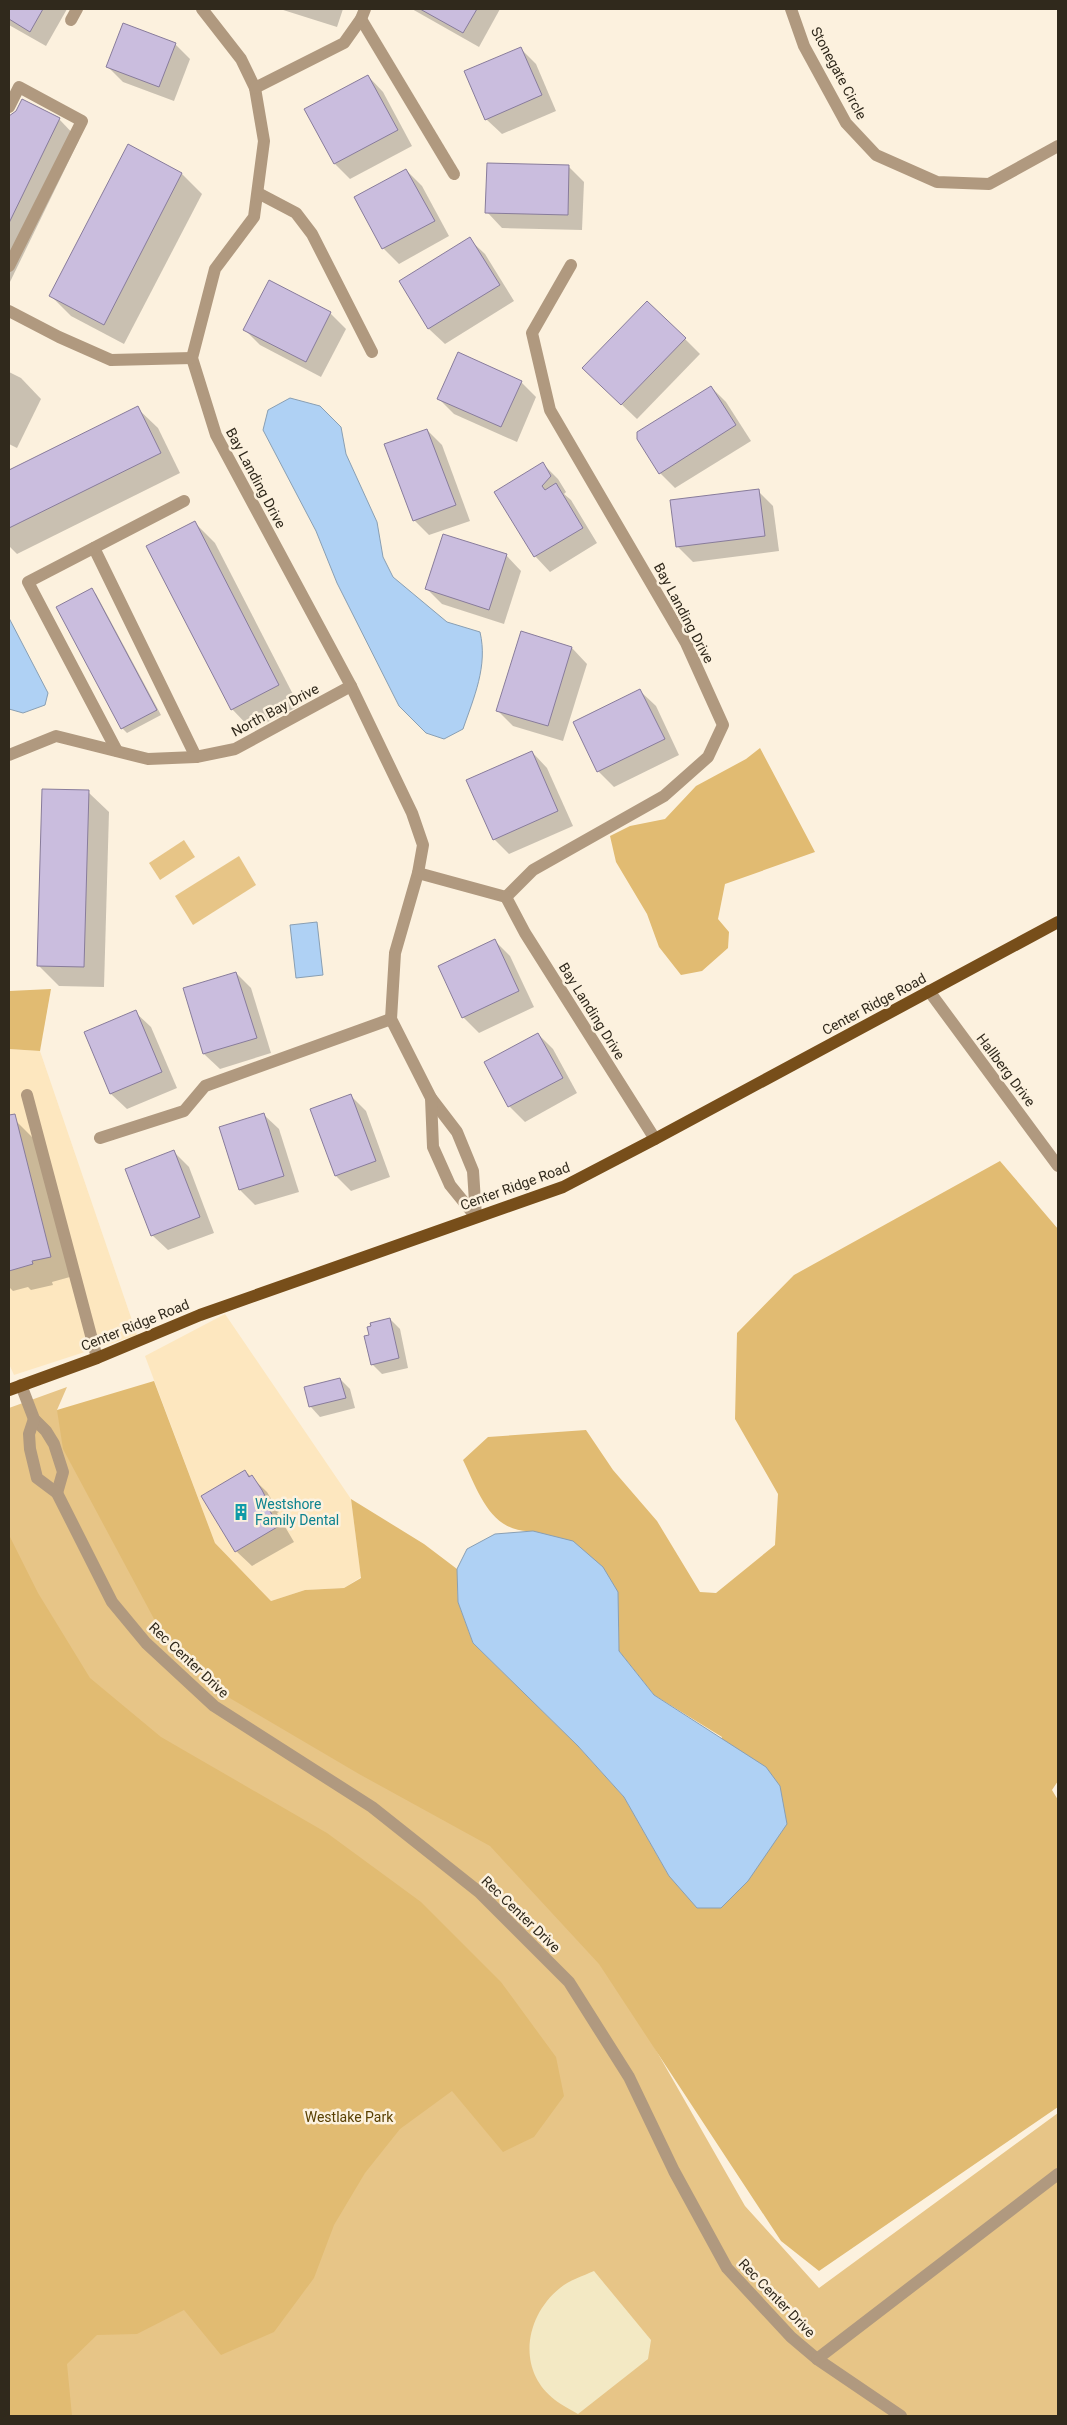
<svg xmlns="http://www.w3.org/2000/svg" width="1067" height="2425" viewBox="0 0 1067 2425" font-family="Roboto,sans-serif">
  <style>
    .built { fill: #fde7bf }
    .green { fill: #e7c587 }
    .forest { fill: #e1bb72 }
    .sand { fill: #f3e9c4 }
    .water { fill: #afd1f4; stroke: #899fb3 }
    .shadow { fill: #0003 }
    .building { fill: #cabdde; stroke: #887c9b }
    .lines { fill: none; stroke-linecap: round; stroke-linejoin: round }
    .minor { stroke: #b0997f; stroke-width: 12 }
    .major { stroke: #774e1a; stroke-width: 12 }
    .labels { text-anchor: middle; stroke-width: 5; stroke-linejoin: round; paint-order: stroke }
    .street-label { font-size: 14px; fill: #30291c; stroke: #fcf1de }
    .culture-label { font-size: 14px; fill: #0d838f; stroke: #fcf1de; text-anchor: start }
    .park-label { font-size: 14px; fill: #594002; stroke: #fcf1de }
  </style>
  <rect width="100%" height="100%" fill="#fcf1de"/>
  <g class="built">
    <path d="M 9,1049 L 40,1051 L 137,1335 L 14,1375 L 9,1364 Z"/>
    <path d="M 225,1314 L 351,1499 L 361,1577 L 344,1588 L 305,1590 L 271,1601 L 215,1543 L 145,1356 Z"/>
  </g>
  <g class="green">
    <path d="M 184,840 L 195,857 L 160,880 L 149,863 Z"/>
    <path d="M 239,856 L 256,885 L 193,925 L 175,896 Z"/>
    <path d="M 67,1387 L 57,1410 L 382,1758 L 568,1896 L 745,2206 L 819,2288 L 1058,2113 L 1058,2416 L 48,2416 L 9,1569 L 9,1408 Z"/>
  </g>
  <g class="forest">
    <path d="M 760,748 L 815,852 L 725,884 L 718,919 L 729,932 L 728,948 L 702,971 L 681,975 L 659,947 L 647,914 L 616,862 L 610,836 L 630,826 L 665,819 L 696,786 L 746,759 Z"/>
    <path d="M 51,989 L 40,1051 L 9,1049 L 9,991 Z"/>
    <path d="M 1000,1161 L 1058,1229 L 1058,1781 L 1052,1790 L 1058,1800 L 1058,2107 L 819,2271 L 781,2241 L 599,1964 L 490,1846 L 359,1774 L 228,1697 L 168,1645 L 63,1449 L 57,1410 L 154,1381 L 215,1543 L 271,1601 L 305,1590 L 344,1588 L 361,1578 L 351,1499 L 424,1544 L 457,1569 L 458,1602 L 473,1643 L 578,1746 L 624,1797 L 669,1876 L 722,1737 L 654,1695 L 619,1651 L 619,1627 L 533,1531 C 491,1534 478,1491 463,1460 L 488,1437 L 586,1430 L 613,1470 L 657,1521 L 700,1592 L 716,1593 L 775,1545 L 778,1494 L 735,1419 L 737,1333 L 794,1275 Z"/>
    <path d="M 9,1535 L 38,1593 L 90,1678 L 161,1737 L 327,1833 L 421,1902 L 501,1982 L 556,2057 L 564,2096 L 534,2137 L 503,2152 L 452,2091 L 400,2129 L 365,2173 L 334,2225 L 314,2278 L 274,2332 L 221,2355 L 184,2310 L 137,2334 L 97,2335 L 67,2364 L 72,2416 L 9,2416 Z"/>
  </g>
  <path class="sand" d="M 594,2271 L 651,2340 L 648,2359 L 578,2414 C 570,2409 561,2405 555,2400 C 516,2370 525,2316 560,2288 C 569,2280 583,2276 594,2271 Z"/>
  <g class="water">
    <path d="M 290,398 L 320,406 L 341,427 L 346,454 L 377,522 L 383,557 L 393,577 L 447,622 L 480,632 C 488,666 474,697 463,729 L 444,739 L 426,733 L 399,706 L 337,583 L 316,531 L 263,430 L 268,410 Z"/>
    <path d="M 9,618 L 48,693 L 45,705 L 23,713 L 9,709 Z"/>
    <path d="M 317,922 L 323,975 L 296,978 L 290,925 Z"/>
    <path d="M 533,1531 L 573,1541 L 603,1567 L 618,1592 L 619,1651 L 654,1695 L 766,1767 L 780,1786 L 787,1824 L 748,1881 L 721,1908 L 697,1908 L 669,1876 L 624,1797 L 578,1746 L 473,1643 L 458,1602 L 457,1569 L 467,1549 L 495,1534 Z"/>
  </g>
  <g class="shadow">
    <path d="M 9,9 L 67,9 L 46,46 L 9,25 Z"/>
    <path d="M 280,9 L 343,9 L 337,27 Z"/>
    <path d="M 412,9 L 500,9 L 479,47 Z"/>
    <path d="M 175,44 L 190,59 L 174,101 L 123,82 L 108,67 Z"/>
    <path d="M 521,49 L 536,64 L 556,111 L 502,134 L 486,119 Z"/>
    <path d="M 368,76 L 383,92 L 412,146 L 350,179 L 335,164 Z"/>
    <path d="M 17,112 L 59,119 L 79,140 L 9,284 L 9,119 Z"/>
    <path d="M 568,166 L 584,182 L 582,230 L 502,228 L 487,212 Z"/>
    <path d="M 406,170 L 422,186 L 449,236 L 399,264 L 383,248 Z"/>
    <path d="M 182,174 L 202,194 L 124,344 L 71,316 L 51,296 Z"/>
    <path d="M 469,239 L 485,254 L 514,301 L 445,344 L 429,329 L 400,282 Z"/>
    <path d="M 270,282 L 330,313 L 346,329 L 321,377 L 260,345 L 245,330 Z"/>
    <path d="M 685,339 L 700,354 L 637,419 L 599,383 Z"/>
    <path d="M 9,372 L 21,378 L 41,399 L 17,448 L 9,444 Z"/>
    <path d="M 521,382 L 536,397 L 517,442 L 454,414 L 439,399 Z"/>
    <path d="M 711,387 L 726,402 L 751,441 L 675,488 L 660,473 Z"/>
    <path d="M 137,408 L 158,428 L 180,473 L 17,554 L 9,546 L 9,472 Z"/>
    <path d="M 427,430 L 442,445 L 470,521 L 429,535 L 414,520 Z"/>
    <path d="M 543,464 L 558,479 L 566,492 L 564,494 L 571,500 L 597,543 L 550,572 L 535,556 L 496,492 Z"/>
    <path d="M 758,491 L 773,506 L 779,551 L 693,562 L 678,547 L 672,501 Z"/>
    <path d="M 194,522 L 215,543 L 299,706 L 252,730 L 232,709 Z"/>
    <path d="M 506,555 L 521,571 L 504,624 L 442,604 L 427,589 Z"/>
    <path d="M 91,590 L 96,594 L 161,715 L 127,733 L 122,728 Z"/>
    <path d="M 522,633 L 572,648 L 587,664 L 563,741 L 513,726 L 497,710 Z"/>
    <path d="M 640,691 L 656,706 L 679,755 L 614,787 L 598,771 Z"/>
    <path d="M 532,752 L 547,768 L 573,826 L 509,854 L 494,839 Z"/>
    <path d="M 88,792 L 109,812 L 104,987 L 59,986 L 38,965 Z"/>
    <path d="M 495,941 L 510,956 L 534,1007 L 479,1033 L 463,1017 Z"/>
    <path d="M 236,973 L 251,988 L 271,1053 L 220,1069 L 204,1054 Z"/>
    <path d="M 135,1012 L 151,1027 L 177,1088 L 127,1109 L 111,1094 L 86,1033 Z"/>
    <path d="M 538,1034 L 553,1049 L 577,1093 L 525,1122 L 510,1107 L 485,1063 Z"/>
    <path d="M 350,1095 L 366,1111 L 390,1177 L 351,1191 L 336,1176 Z"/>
    <path d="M 263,1114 L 279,1129 L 299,1192 L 255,1205 L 240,1190 L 220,1128 Z"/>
    <path d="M 16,1121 L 36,1141 L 70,1277 L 52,1282 L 53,1285 L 31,1290 L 28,1287 L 13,1291 L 9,1287 L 9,1123 Z"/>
    <path d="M 174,1152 L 189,1167 L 214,1233 L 168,1250 L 152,1235 Z"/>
    <path d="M 390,1319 L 400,1329 L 408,1368 L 382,1374 L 372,1364 Z"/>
    <path d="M 340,1379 L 350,1389 L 355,1408 L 320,1417 L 310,1406 Z"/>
    <path d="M 245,1471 L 267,1492 L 279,1512 L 277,1513 L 294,1542 L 252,1566 L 236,1551 Z"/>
  </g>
  <g class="building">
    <path d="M 9,9 L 43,9 L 30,32 L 9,19 Z"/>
    <path d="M 420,9 L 477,9 L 463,33 Z"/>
    <path d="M 123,23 L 176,43 L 159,87 L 106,67 Z"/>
    <path d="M 521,47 L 542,95 L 485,120 L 464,71 Z"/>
    <path d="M 368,75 L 398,130 L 334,164 L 304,109 Z"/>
    <path d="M 22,99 L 60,118 L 9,223 L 9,116 L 16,111 Z"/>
    <path d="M 128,144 L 182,173 L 104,325 L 49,296 Z"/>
    <path d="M 487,163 L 569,165 L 568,215 L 485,213 Z"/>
    <path d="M 406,169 L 435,221 L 382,249 L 354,197 Z"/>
    <path d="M 470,237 L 500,285 L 428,329 L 399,281 Z"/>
    <path d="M 269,280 L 331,312 L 306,362 L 243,330 Z"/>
    <path d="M 647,301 L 686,338 L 621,405 L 582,368 Z"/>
    <path d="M 458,352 L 522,381 L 501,427 L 437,399 Z"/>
    <path d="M 711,386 L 736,425 L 659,474 L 637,439 L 637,432 Z"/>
    <path d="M 138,406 L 161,453 L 9,528 L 9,470 Z"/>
    <path d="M 427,429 L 456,505 L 413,521 L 384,444 Z"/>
    <path d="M 543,462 L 551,476 L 542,486 L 545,490 L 556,483 L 583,528 L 534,557 L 494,492 Z"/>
    <path d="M 759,489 L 765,536 L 676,547 L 670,500 Z"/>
    <path d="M 195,521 L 279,685 L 231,710 L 146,546 Z"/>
    <path d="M 443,534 L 507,554 L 489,610 L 425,589 Z"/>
    <path d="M 92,588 L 157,710 L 121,729 L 56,607 Z"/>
    <path d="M 521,631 L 572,647 L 548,726 L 496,711 Z"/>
    <path d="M 640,689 L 665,739 L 597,772 L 573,722 Z"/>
    <path d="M 532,751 L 558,811 L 493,840 L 466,780 Z"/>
    <path d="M 42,789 L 89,790 L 84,967 L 37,966 Z"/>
    <path d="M 495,939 L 519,991 L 462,1018 L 438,966 Z"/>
    <path d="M 236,972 L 257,1038 L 203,1054 L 183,988 Z"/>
    <path d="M 136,1010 L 162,1072 L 110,1094 L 84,1032 Z"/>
    <path d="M 538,1033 L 563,1078 L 508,1107 L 484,1062 Z"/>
    <path d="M 351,1094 L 376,1161 L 335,1176 L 310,1109 Z"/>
    <path d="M 264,1113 L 284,1176 L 239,1190 L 219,1127 Z"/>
    <path d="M 15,1114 L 51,1257 L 32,1261 L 33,1264 L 9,1271 L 9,1115 Z"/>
    <path d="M 174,1150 L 200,1217 L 151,1236 L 125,1169 Z"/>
    <path d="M 390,1318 L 399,1358 L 371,1365 L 364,1336 L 369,1335 L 367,1327 L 371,1326 L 370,1323 Z"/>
    <path d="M 340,1378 L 346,1398 L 309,1407 L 304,1387 Z"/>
    <path d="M 245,1470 L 249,1477 L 252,1475 L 262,1490 L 265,1496 L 262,1498 L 279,1526 L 235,1552 L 201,1496 Z"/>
  </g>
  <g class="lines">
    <g class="minor">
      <path d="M 202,9 L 241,59 L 255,88 L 264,141 L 254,217 L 215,269 L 192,358 L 216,435 L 351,686 L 412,813 L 423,845 L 418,873 L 395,953 L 391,1019 L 431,1098 L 457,1132 L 473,1171 L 476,1217"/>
      <path d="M 791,9 L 804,46 L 846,123 L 876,155 L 937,182 L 989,184 L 1058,146"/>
      <path d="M 361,19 L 454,174"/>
      <path d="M 71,20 L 77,9"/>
      <path d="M 255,88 L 344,43 L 361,19 L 365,9"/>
      <path d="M 9,107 L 19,87 L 82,121 L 9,266"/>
      <path d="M 258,193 L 296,213 L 312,234 L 372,352"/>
      <path d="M 571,265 L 532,333 L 550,410 L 686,643 L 723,725 L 708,757 L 664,796 L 533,870 L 506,897 L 525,933 L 655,1139"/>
      <path d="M 9,311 L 59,337 L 111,360 L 192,358"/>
      <path d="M 94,548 L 196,757"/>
      <path d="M 117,751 L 28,582 L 184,501"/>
      <path d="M 9,755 L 56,736 L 148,759 L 196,757 L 235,749 L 351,686"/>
      <path d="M 418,873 L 506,897"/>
      <path d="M 929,991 L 1058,1166"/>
      <path d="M 27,1095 L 97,1358"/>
      <path d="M 431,1098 L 433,1147 L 450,1185 L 476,1217"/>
      <path d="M 100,1138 L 184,1111 L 205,1086 L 391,1019"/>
      <path d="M 21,1385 L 34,1419 L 46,1431 L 54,1444 L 63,1472 L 57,1493"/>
      <path d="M 34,1419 L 29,1434 L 30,1449 L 37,1478 L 57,1493 L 112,1602 L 146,1643 L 214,1706 L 372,1807 L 479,1892 L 569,1982 L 629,2077 L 674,2171 L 727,2268 L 791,2337 L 817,2359 L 901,2416"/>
      <path d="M 817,2359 L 1058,2174"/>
    </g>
    <path class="major" d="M 9,1390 L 97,1358 L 200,1315 L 563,1187 L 655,1139 L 1058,922"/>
  </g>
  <defs>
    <g id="building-bare" transform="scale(1.35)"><path d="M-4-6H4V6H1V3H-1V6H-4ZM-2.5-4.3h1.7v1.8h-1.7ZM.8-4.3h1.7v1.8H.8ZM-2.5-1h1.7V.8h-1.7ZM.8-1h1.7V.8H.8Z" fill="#0f9aa8" stroke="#fcf1de" stroke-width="2.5" paint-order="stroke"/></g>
  </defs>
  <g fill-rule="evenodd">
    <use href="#building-bare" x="241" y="1512"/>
  </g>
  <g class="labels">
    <g class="street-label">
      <text transform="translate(839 73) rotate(62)" y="5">Stonegate Circle</text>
      <text transform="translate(256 478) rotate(62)" y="5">Bay Landing Drive</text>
      <text transform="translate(684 613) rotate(62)" y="5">Bay Landing Drive</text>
      <text transform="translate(275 710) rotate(-28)" y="5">North Bay Drive</text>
      <text transform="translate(874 1004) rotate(-28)" y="5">Center Ridge Road</text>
      <text transform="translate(592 1011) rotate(58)" y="5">Bay Landing Drive</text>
      <text transform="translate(1006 1070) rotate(53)" y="5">Hallberg Drive</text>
      <text transform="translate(515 1186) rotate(-20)" y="5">Center Ridge Road</text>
      <text transform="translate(135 1325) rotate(-22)" y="5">Center Ridge Road</text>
      <text transform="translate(189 1660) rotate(43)" y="5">Rec Center Drive</text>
      <text transform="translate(521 1914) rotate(44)" y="5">Rec Center Drive</text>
      <text transform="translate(777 2298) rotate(46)" y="5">Rec Center Drive</text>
    </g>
    <g class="culture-label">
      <text x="255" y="1509">Westshore<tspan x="255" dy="16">Family Dental</tspan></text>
    </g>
    <g class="park-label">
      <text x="349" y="2122">Westlake Park</text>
    </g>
  </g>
  <rect width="1067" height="2425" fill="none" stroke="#30291c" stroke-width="20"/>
</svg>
